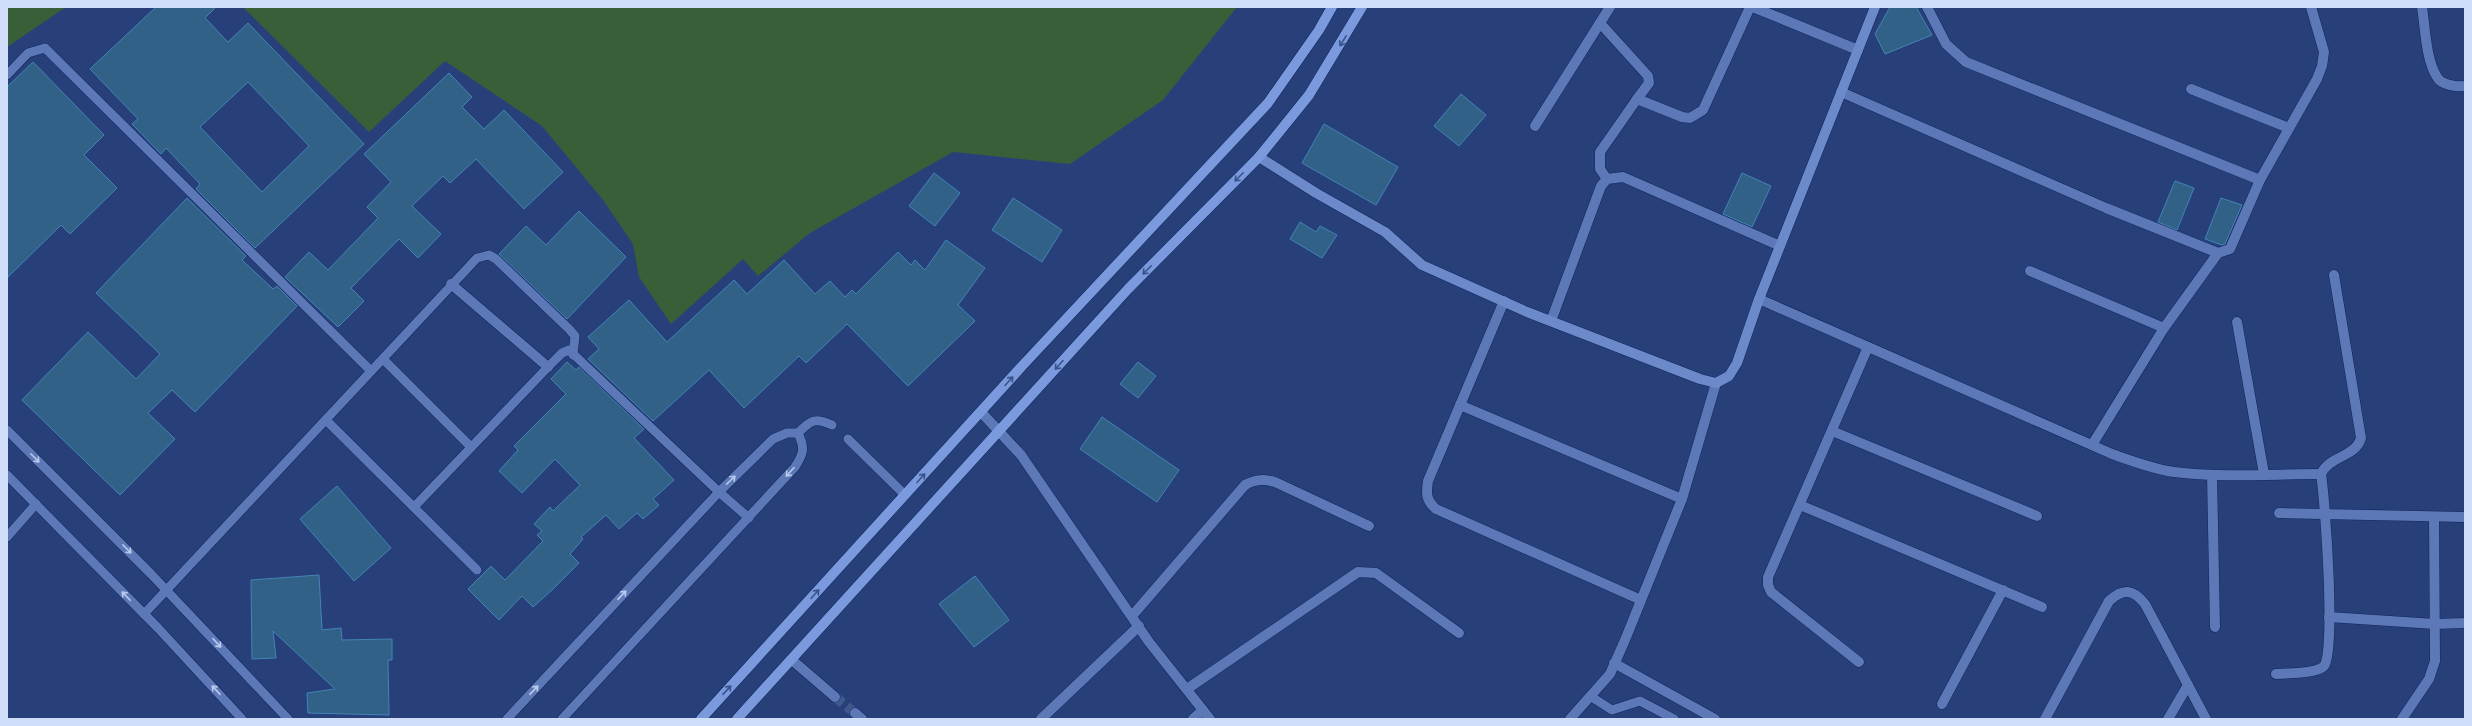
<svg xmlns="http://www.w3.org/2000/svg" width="2472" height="726" viewBox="0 0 2472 726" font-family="'Roboto Condensed',sans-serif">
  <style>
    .green { fill: #375f38 }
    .building { fill: #316187; stroke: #4384b7; fill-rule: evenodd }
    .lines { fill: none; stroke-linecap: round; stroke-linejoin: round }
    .street-tunnel { stroke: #41588d; stroke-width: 10; stroke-dasharray: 10 5; stroke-linecap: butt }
    .lane-casing { stroke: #10255c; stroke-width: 10 }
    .street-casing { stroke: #10255c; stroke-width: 11 }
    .secondary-casing { stroke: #10255c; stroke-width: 11 }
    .primary-casing { stroke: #10255c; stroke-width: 11 }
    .lane { stroke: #5c78b7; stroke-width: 9 }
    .street { stroke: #5c78b7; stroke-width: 10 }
    .secondary { stroke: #6c89ca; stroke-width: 10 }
    .primary { stroke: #7b9add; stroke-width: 10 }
    .oneway { stroke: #3a538f }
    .oneway2 { stroke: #b8c9ec }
  </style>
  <rect width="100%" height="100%" fill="#28407a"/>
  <g class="green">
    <path d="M 7,7 L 66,7 L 7,47 Z"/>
    <path d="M 243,7 L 1237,7 L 1163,100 L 1070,164 L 953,152 L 810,233 L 758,276 L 743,259 L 671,324 L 639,277 L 633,244 L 603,200 L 542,126 L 445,61 L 369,132 Z"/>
  </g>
  <g class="building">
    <path d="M 156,7 L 216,7 L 205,18 L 228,42 L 248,23 L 364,144 L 255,248 L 196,189 L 200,184 L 166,148 L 161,154 L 132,124 L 138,119 L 90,69 ZM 248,82 L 309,146 L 262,192 L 200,127 Z"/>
    <path d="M 1890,7 L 1916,7 L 1932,35 L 1885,54 L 1875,34 Z"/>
    <path d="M 33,62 L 104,135 L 84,155 L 117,188 L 70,234 L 61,225 L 7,278 L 7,87 Z"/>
    <path d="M 449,73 L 472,97 L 462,107 L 484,129 L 504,110 L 563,172 L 524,209 L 476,159 L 450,183 L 443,176 L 412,206 L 441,234 L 418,258 L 399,239 L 351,288 L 364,301 L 338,327 L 285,277 L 309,252 L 328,270 L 378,218 L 367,207 L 391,182 L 364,154 Z"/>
    <path d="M 1461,94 L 1486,115 L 1459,146 L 1434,126 Z"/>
    <path d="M 1324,124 L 1398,167 L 1376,205 L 1302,163 Z"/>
    <path d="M 934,173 L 960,193 L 935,226 L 909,206 Z"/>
    <path d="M 1742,173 L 1771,186 L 1752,227 L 1723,214 Z"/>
    <path d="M 2175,181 L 2194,188 L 2177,230 L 2158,222 Z"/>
    <path d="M 187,198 L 246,256 L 242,260 L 273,289 L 277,286 L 297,306 L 195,412 L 172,390 L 148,413 L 175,439 L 120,495 L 22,400 L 88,332 L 136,379 L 160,354 L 96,293 Z"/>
    <path d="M 1013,198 L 1062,230 L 1042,262 L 992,230 Z"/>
    <path d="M 2221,198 L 2242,205 L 2225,244 L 2222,245 L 2205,239 Z"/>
    <path d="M 579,211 L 626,257 L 567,319 L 499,254 L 526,226 L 546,245 Z"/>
    <path d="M 1300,222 L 1316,232 L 1320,226 L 1337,235 L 1322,258 L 1290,239 Z"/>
    <path d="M 946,240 L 985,268 L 958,305 L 975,321 L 908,386 L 847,324 L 806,363 L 799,356 L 744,408 L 709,370 L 653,421 L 588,359 L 599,349 L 588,337 L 629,300 L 667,342 L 734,280 L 747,294 L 784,260 L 815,294 L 830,281 L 845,297 L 852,290 L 856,294 L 898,252 L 911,265 L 915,260 L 925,270 Z"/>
    <path d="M 567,362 L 576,370 L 579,367 L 644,429 L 634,438 L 674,480 L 653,499 L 659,505 L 643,519 L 637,513 L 619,529 L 606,515 L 581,537 L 583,539 L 570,554 L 579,563 L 553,589 L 533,607 L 522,596 L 499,620 L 468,589 L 491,566 L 505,580 L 543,541 L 537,535 L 542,531 L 534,524 L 550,507 L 553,511 L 580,485 L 555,459 L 522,493 L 499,471 L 518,450 L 514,446 L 566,394 L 551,379 Z"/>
    <path d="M 1138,362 L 1156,376 L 1138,398 L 1120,384 Z"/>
    <path d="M 1102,417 L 1179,470 L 1157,502 L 1080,449 Z"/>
    <path d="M 337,486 L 391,548 L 354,581 L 300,519 Z"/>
    <path d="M 319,575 L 322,630 L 341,628 L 342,640 L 392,639 L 392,660 L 388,660 L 389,715 L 308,713 L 307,693 L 335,689 L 273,631 L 276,658 L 252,659 L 251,580 Z"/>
    <path d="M 975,576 L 1009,620 L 974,647 L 939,604 Z"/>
  </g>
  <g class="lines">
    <path class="street-tunnel" d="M 835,697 L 855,713"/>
    <g class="lane-casing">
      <g id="lane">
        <path d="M 7,75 L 28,53 L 45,48 L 371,371"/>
        <path d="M 383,359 L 471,447"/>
        <path d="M 326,420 L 477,570"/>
        <path d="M 7,430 L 151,574 L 288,719"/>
        <path d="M 798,433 C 811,420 815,417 832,425"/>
        <path d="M 848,439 L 905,495"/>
        <path d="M 7,475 L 158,628 L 242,719"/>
        <path d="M 414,507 L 548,367 L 562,353 L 569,350 L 719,492 L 749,518"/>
        <path d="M 7,537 L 36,504"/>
        <path d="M 144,614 L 477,258 L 489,255 L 496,259 L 569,329 L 575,336 L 573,355"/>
        <path d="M 1590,696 L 1612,710 L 1640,701 L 1674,719"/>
        <path d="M 507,719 L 719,492 L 773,439 L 787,433 L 798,433 C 805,448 804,453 795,467 L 562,719"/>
      </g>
    </g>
    <g class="street-casing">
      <g id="street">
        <path d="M 1753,7 L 1858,50"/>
        <path d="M 1927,7 L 1946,44 L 1966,62 L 2260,180"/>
        <path d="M 2422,7 C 2425,26 2426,61 2437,77 C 2441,85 2457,87 2465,86"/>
        <path d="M 1600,23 L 1648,76 L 1649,83 L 1637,99"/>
        <path d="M 2191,89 L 2289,128"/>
        <path d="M 1841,92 L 2106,208 L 2218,253"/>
        <path d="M 1535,126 L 1610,7"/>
        <path d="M 1607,179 L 1600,169 L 1600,152 L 1637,99 L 1682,117 L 1690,118 L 1703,110 L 1750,7"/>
        <path d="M 2030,271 L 2164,328"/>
        <path d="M 451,284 L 548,367"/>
        <path d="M 1759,299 L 2112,454 C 2132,461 2153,469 2174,472 C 2222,478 2272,474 2321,474"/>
        <path d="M 1504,301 L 1428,481 C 1426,494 1426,500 1436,509 L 1641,600"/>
        <path d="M 1551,321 L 1601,186 L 1607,179 L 1623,177 L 1780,246"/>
        <path d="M 2237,322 L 2264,474"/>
        <path d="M 1460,405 L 1682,499"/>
        <path d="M 981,412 L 1021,455 L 1149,642 L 1210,719"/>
        <path d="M 1832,431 L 2037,516"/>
        <path d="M 2092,445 L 2164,328 L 2218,253 L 2230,249 L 2260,180 L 2317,79 L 2322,66 L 2324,52 L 2311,7"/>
        <path d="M 2212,475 L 2215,627"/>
        <path d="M 1800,505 L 2042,607"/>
        <path d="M 2279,513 L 2465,517"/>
        <path d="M 1132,616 L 1245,485 C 1256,479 1264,479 1275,482 L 1369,526"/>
        <path d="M 2329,617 L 2435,624 L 2465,623"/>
        <path d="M 792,660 L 835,697"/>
        <path d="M 1859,662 L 1771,592 L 1768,585 L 1768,577 L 1868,347"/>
        <path d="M 1614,663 L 1715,719"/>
        <path d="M 2276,674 C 2287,673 2317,674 2324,666 C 2336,651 2325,499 2321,474 C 2330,455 2355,458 2361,438 L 2334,275"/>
        <path d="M 1187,689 L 1358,572 L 1376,573 L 1459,633"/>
        <path d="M 1942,704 L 2003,590"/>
        <path d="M 855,713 L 862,719"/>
        <path d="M 1041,719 L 1139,626"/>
        <path d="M 1193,719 L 1203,710"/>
        <path d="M 1570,719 L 1610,674 L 1625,640 L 1682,499 L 1716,383"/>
        <path d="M 2045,719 L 2109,601 C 2123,588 2133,589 2145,604 L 2206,719"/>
        <path d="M 2168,719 L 2188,685"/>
        <path d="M 2402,719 L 2429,679 L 2435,661 L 2434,517"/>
      </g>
    </g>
    <g class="secondary-casing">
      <path id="secondary" d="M 1259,157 L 1316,193 L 1385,232 L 1422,265 L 1527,312 L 1700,379 L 1716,383 L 1729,376 L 1737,363 L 1759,299 L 1875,7"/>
    </g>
    <g class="primary-casing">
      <g id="primary">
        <path d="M 701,719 L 1023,365 L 1268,103 L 1319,30 L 1332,7"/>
        <path d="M 737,719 L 1128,289 L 1259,157 L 1309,95 L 1362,7"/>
      </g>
    </g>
    <use href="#lane" class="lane"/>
    <use href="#street" class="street"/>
    <use href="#secondary" class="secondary"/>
    <use href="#primary" class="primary"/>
  </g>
  <defs><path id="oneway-shaft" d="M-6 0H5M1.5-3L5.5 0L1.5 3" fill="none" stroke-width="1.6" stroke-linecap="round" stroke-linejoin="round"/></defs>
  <g class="oneway">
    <use href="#oneway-shaft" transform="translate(1343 41) rotate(122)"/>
    <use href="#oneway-shaft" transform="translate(1239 177) rotate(135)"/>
    <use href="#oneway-shaft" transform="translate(1147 270) rotate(135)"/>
    <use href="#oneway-shaft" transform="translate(1059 365) rotate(132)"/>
    <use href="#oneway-shaft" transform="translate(1009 381) rotate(-48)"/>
    <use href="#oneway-shaft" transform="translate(921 478) rotate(-48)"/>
    <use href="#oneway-shaft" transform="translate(815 594) rotate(-48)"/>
    <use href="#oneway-shaft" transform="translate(727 690) rotate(-47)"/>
  </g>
  <g class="oneway2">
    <use href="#oneway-shaft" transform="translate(35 458) rotate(45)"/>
    <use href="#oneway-shaft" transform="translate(790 472) rotate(132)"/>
    <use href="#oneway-shaft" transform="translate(731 480) rotate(-44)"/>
    <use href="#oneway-shaft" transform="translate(127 549) rotate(45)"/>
    <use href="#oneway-shaft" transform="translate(622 595) rotate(-47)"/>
    <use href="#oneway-shaft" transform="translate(126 596) rotate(-134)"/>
    <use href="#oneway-shaft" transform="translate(217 643) rotate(47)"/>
    <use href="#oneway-shaft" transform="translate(216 690) rotate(-133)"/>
    <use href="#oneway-shaft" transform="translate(534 690) rotate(-47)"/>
  </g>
  <rect width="2472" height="726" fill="none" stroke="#cfddf9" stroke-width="16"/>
</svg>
